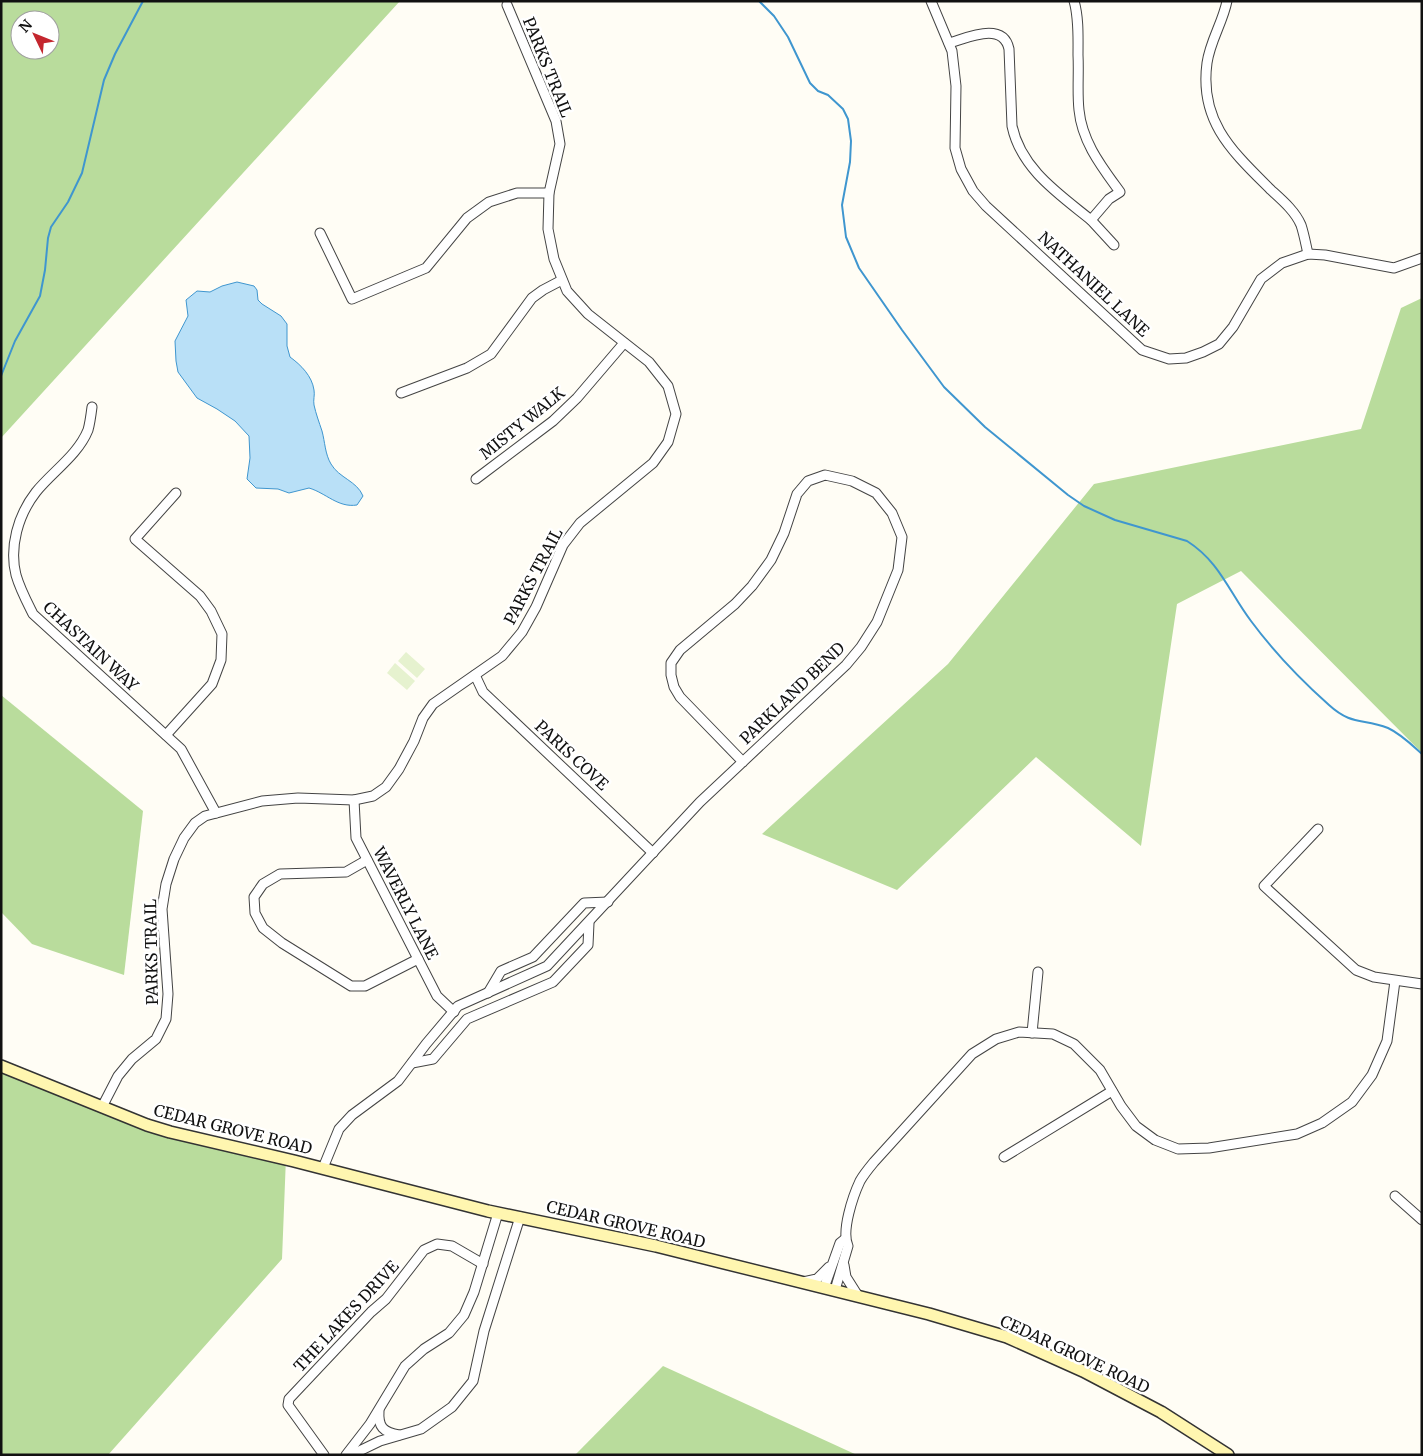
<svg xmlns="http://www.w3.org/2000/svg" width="1423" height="1456" viewBox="0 0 1423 1456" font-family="Merriweather,serif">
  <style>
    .forest { fill: #b9dc9c; fill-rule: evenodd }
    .pitch { fill: #e6f2cf }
    .water { fill: #b9e0f7; stroke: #3f96cf }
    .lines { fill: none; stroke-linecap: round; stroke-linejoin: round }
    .stream { stroke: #3f96cf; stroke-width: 2 }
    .street-casing { stroke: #444; stroke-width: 11 }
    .secondary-casing { stroke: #333; stroke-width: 14 }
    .street { stroke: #fff; stroke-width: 9 }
    .secondary { stroke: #fff6b0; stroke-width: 11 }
    .labels { text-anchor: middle; stroke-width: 5; stroke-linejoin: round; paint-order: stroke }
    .street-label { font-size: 16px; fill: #111; stroke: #fff }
  </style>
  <rect width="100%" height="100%" fill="#fffdf5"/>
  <g class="forest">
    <path d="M 1,1 L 400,1 L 1,438 ZM 20,20 L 50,20 L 50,50 L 20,50 Z"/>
    <path d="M 1422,298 L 1422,753 L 1241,571 L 1177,604 L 1141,846 L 1036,757 L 897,890 L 762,834 L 948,664 L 1094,484 L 1361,429 L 1401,308 Z"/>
    <path d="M 1,695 L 143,811 L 124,975 L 32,944 L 1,912 Z"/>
    <path d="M 1,1068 L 155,1125 L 286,1157 L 282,1259 L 108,1455 L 1,1455 Z"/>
    <path d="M 663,1366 L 857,1455 L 575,1455 Z"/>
  </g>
  <g class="pitch">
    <path d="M 406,652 L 425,669 L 417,678 L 398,661 Z"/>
    <path d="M 395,663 L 415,681 L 407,690 L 387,673 Z"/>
  </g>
  <path class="water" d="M 237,282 L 254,286 L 257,290 L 258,300 L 262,304 L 281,316 L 287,324 L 287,346 L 290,357 C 301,365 312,376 314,390 C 315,395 313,400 314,405 C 316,414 319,422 322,431 C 325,442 325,454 331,464 C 339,478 357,481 363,496 L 357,505 C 338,508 326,493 309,488 L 289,493 L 278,489 L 256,488 L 247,479 L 250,458 L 249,436 L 235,421 L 217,409 L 197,398 L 178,372 L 176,361 L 175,341 L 188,316 L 186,300 L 197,291 L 210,292 L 222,286 Z"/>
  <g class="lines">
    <g class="stream">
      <path d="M 759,1 L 774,16 L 788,37 L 810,83 L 818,91 L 828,95 L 843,109 L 848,119 L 851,141 L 850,162 L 842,205 L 846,237 L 859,268 L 902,330 L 944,387 L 985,427 L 1068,495 L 1084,506 L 1115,520 L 1187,541 C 1220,562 1229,592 1251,621 C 1274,652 1301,680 1329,705 C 1352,726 1363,718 1388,728 C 1401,734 1412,745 1422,754"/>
      <path d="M 1,376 L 15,341 L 40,296 L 45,270 L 48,238 L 51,227 L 68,202 L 82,173 L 104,80 L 115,54 L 143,1"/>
    </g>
    <g class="street-casing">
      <g id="street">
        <path d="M 931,1 L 952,51 L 956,86 L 955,148 L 961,169 L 973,191 L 986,206 L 1142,350 L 1169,359 L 1186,358 L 1203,352 L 1219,344 L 1233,327 L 1261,279 L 1282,263 L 1308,254 L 1325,255 L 1394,268 L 1422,258"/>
        <path d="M 1227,1 C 1223,22 1210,41 1207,63 C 1199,122 1233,152 1271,190 C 1282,200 1295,211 1301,225 C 1304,234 1306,245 1308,254"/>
        <path d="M 949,43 C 967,38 1003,21 1009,49 L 1012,126 C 1021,169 1059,194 1091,220 L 1109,199 L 1120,192 C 1102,167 1082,142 1079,110 C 1077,92 1079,73 1078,55 C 1078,38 1079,18 1074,1"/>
        <path d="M 1091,220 L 1114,245"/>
        <path d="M 320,233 L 352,299 L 426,268 L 467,218 L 489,202 L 517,193 L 549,193"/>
        <path d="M 401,393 L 467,368 L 491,354 L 532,298 L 543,290 L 562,280"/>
        <path d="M 92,407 C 91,415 90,423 88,430 C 78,455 52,472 36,492 C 18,515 9,547 16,575 C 20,589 27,602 33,614 L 181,749 L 216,813"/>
        <path d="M 476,479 L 553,421 L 577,398 L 624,343"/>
        <path d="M 475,675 L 483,692 L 653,853"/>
        <path d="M 166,735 L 212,684 L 221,660 L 222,634 L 211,611 L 200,596 L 135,539 L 176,493"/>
        <path d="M 354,800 L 356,838 L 437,996 L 454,1012"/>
        <path d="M 1318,829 L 1264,886 L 1356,970 L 1374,977 L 1422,984"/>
        <path d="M 367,860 L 346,872 L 280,874 L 263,884 L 254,897 L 255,913 L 263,928 L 282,943 L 351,986 L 365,986 L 418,959"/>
        <path d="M 488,993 L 501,971 L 533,957 L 584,903 L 608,902"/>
        <path d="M 1032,1033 L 1038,972"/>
        <path d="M 412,1063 L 433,1059 L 467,1019 L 553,982 L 588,945 L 589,923"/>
        <path d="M 102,1107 L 118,1076 L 132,1059 L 156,1039 L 166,1019 L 168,994 L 162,909 L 166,884 L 174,859 L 184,838 L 195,823 L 205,816 L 262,801 L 298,798 L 354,800 L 373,796 L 386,787 L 399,769 L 414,741 L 423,718 L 433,704 L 502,656 L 522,632 L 536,607 L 563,545 L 580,523 L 653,463 L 668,442 L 676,414 L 668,386 L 649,362 L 588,314 L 567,291 L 554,259 L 548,229 L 549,193 L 560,144 L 556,121 L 507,5"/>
        <path d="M 1004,1157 L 1112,1091"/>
        <path d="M 323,1168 L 339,1129 L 352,1115 L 398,1081 L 426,1044 L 458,1006 L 547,966 L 700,802 L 846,665 L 861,647 L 877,622 L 898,570 L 902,537 L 892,513 L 876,493 L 852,481 L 825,475 L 808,481 L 797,494 L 784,533 L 771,560 L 752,586 L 735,604 L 680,650 L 671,663 L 671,675 L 674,687 L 680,697 L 743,762"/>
        <path d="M 1395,1196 L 1422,1220"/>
        <path d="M 844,1265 L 846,1277 L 858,1296"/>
        <path d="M 803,1282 L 817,1279 L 829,1267"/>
        <path d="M 824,1288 L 840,1243 L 845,1239"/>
        <path d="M 835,1290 L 848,1246 C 841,1231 853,1196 860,1181 C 864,1174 869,1168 874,1162 L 972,1054 L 996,1039 L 1019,1032 L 1053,1034 L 1074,1044 L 1100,1070 L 1121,1106 L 1136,1126 L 1155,1140 L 1178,1149 L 1209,1148 L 1297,1134 L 1322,1123 L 1352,1102 L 1372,1075 L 1387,1041 L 1395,981"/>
        <path d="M 379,1411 C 378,1427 383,1432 399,1435"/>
        <path d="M 324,1455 L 288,1405 L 289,1399 L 371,1312 L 386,1299 L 424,1250 L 437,1244 L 452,1246 L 483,1264"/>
        <path d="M 346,1455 L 370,1424 L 405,1366 L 424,1349 L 449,1333 L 464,1315 L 474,1292 L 498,1213"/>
        <path d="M 351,1455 L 380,1441 L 421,1429 L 452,1407 L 473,1381 L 484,1331 L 520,1217"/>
      </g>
    </g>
    <g class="secondary-casing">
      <path id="secondary" d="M 1,1066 L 147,1125 L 170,1132 L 294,1161 L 488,1211 L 656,1246 L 929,1314 L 1007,1337 L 1083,1371 L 1161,1412 L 1228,1455"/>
    </g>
    <use href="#street" class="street"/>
    <use href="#secondary" class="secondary"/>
  </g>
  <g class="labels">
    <g class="street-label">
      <text transform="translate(548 67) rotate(68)" y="6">PARKS TRAIL</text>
      <text transform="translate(1094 284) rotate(43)" y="6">NATHANIEL LANE</text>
      <text transform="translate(522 423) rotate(-39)" y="6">MISTY WALK</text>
      <text transform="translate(533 576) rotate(-62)" y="6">PARKS TRAIL</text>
      <text transform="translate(91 646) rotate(43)" y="6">CHASTAIN WAY</text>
      <text transform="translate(792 693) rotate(-44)" y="6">PARKLAND BEND</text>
      <text transform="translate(572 755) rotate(43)" y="6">PARIS COVE</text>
      <text transform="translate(406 903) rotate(63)" y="6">WAVERLY LANE</text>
      <text transform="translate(151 952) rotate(-91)" y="6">PARKS TRAIL</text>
      <text transform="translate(233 1129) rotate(14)" y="6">CEDAR GROVE ROAD</text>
      <text transform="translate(626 1224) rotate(13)" y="6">CEDAR GROVE ROAD</text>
      <text transform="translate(346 1316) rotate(-47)" y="6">THE LAKES DRIVE</text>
      <text transform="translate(1075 1354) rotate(25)" y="6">CEDAR GROVE ROAD</text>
    </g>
  </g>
  <rect width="1423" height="1456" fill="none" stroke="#111111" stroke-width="5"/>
  <g transform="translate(35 35) rotate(313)"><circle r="24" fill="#ffffff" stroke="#a0a0a0"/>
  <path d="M0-4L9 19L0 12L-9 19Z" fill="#c4262e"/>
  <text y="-8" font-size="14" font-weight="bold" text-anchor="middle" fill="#111111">N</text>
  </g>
</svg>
